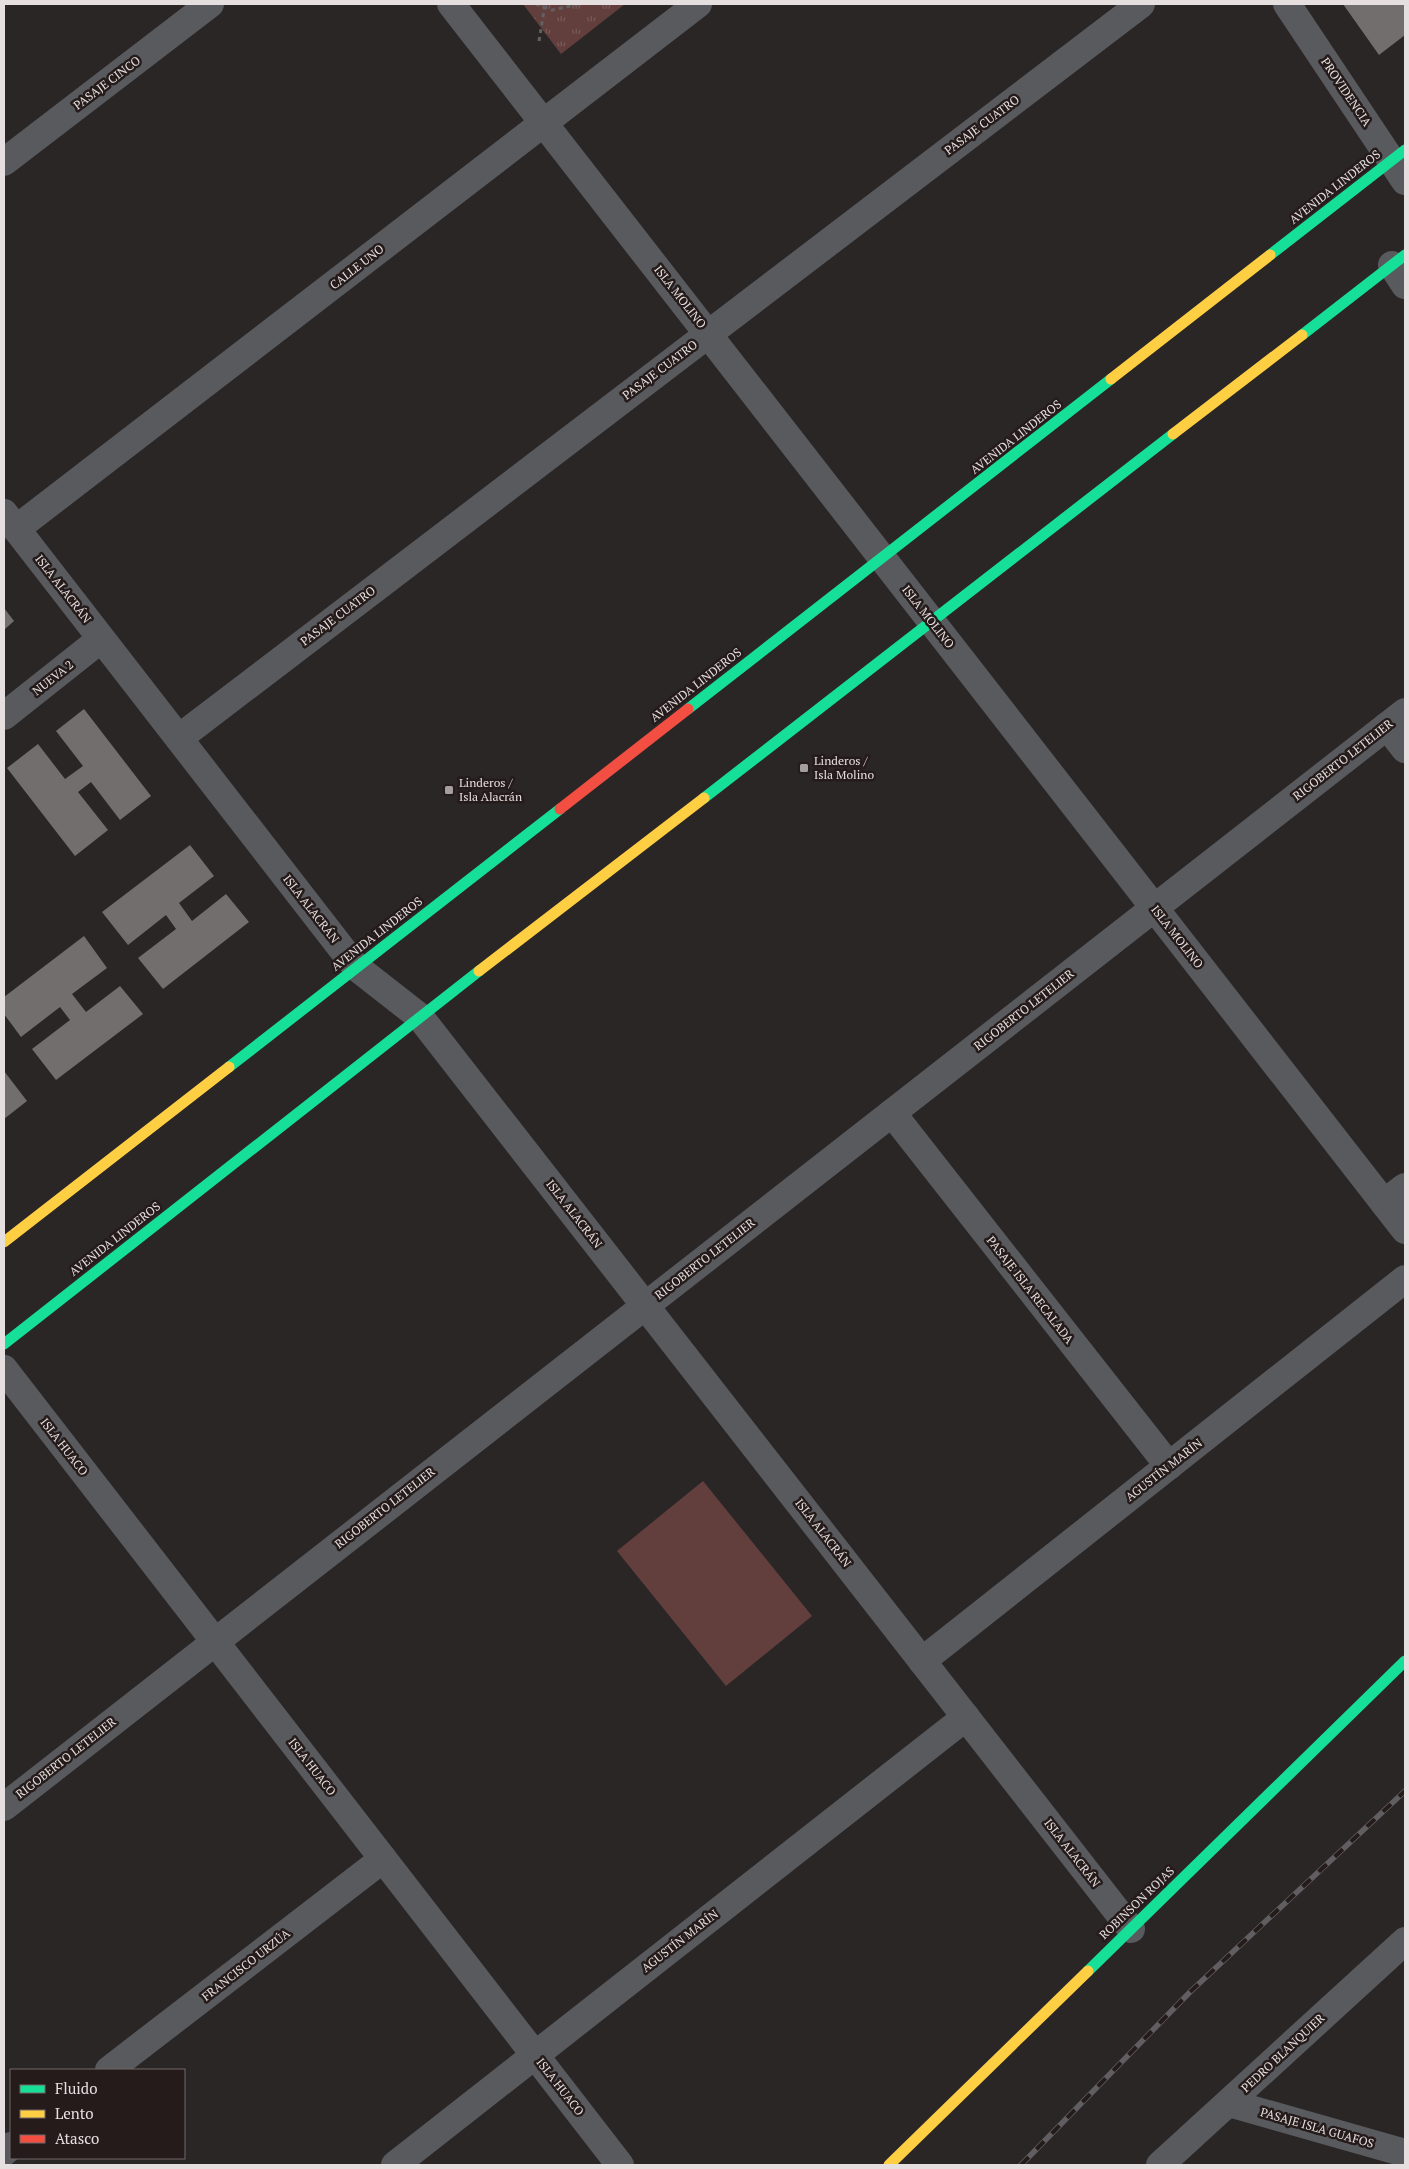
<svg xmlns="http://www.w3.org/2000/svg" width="1409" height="2169" viewBox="0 0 1409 2169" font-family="'PT Serif',serif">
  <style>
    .green { fill: #623f3d }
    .park { fill: url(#park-tufts) }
    .building { fill: #726e6e }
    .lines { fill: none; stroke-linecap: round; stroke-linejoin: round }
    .path { stroke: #616163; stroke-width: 3; stroke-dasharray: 4 4; stroke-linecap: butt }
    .street { stroke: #585a5e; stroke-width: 28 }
    .fast { stroke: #16e098; stroke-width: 11 }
    .slow { stroke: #ffcf43; stroke-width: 11 }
    .jam { stroke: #f24e42; stroke-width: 11 }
    .rail-casing { stroke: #605e61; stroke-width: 5.5 }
    .rail { stroke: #241b1a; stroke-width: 4; stroke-dasharray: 11; stroke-linecap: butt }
    .poi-dot { fill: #a59e9e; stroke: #241b1a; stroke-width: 2 }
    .labels { text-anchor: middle; stroke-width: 5; stroke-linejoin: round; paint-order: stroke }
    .street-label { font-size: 12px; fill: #e6dfdf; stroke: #241b1a }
    .poi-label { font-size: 12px; fill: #e6dfdf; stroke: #241b1a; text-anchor: start }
  </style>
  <defs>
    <pattern id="park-tufts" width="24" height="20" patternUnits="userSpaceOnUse" patternTransform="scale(1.25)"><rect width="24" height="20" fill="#623f3d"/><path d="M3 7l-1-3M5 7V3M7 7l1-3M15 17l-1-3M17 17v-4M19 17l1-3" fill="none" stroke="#785a59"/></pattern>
  </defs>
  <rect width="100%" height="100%" fill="#2b2626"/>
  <path class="green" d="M 703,1481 L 812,1616 L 726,1686 L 617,1551 Z"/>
  <path class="park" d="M 523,4 L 625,4 L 561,54 Z"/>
  <g class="building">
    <path d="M 1343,4 L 1405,4 L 1405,35 L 1379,55 Z"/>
    <path d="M 4,608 L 14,621 L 4,630 Z"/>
    <path d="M 84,709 L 151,796 L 120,820 L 91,782 L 78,792 L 108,830 L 75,856 L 7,768 L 38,744 L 65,779 L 83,766 L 56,731 Z"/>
    <path d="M 190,845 L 214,876 L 179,903 L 192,921 L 226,894 L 249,922 L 163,989 L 138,958 L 176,929 L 166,915 L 128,945 L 102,912 Z"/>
    <path d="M 84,936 L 107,968 L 72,994 L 86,1012 L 120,986 L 143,1014 L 56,1080 L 32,1049 L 70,1020 L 60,1007 L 21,1037 L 4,1014 L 4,997 Z"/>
    <path d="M 4,1071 L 27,1101 L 4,1119 Z"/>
  </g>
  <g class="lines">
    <g class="path">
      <path d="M 536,4 L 552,10 L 580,4"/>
      <path d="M 539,41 L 545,4"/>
    </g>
    <g class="street">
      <path d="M 451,4 L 1405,1230"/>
      <path d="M 1287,4 L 1405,181"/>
      <path d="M 4,162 L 210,4"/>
      <path d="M 1392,265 L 1405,285"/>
      <path d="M 4,513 L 356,967 L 420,1017 L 1131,1929"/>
      <path d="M 16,529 L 698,4"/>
      <path d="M 4,716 L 101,639"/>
      <path d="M 1387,726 L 1405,749"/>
      <path d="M 179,738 L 1141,4"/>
      <path d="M 892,1113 L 1169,1466"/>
      <path d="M 1384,1203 L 1405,1187"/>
      <path d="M 4,1369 L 620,2165"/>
      <path d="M 922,1661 L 1405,1279"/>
      <path d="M 4,1807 L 1405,712"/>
      <path d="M 109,2070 L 383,1859"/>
      <path d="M 1229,2103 L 1405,2153"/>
      <path d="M 4,2152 L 11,2146"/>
      <path d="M 395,2165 L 966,1717"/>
      <path d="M 1160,2165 L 1405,1941"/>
    </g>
    <g class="fast">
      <path d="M 1270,255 L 1405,150"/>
      <path d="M 1302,335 L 1405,255"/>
      <path d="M 688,709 L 1111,379"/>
      <path d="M 704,798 L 1173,434"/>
      <path d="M 229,1067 L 560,809"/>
      <path d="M 4,1344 L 479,971"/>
      <path d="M 1088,1971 L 1405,1661"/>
    </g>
    <g class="slow">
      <path d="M 1111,379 L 1270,255"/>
      <path d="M 1173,434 L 1302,335"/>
      <path d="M 479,971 L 704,798"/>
      <path d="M 4,1242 L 229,1067"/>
      <path d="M 889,2165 L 1088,1971"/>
    </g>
    <path class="jam" d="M 560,809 L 688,709"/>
    <g class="rail-casing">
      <path id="rail" d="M 1021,2165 L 1190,1992 L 1405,1791"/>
    </g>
    <use href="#rail" class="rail"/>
  </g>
  <g class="poi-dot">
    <rect x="799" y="763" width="10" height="10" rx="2.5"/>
    <rect x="444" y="785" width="10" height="10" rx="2.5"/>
  </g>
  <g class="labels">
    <g class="street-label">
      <text transform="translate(107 83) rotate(-37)" y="4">PASAJE CINCO</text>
      <text transform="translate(1346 92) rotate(56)" y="4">PROVIDENCIA</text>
      <text transform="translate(982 125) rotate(-37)" y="4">PASAJE CUATRO</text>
      <text transform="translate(1335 187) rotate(-38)" y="4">AVENIDA LINDEROS</text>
      <text transform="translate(357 267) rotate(-38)" y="4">CALLE UNO</text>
      <text transform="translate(680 297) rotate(52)" y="4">ISLA MOLINO</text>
      <text transform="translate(660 370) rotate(-37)" y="4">PASAJE CUATRO</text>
      <text transform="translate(1016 437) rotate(-38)" y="4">AVENIDA LINDEROS</text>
      <text transform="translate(63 589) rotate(52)" y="4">ISLA ALACRÁN</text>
      <text transform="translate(338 616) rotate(-37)" y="4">PASAJE CUATRO</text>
      <text transform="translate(928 617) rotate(52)" y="4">ISLA MOLINO</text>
      <text transform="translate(53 678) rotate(-38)" y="4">NUEVA 2</text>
      <text transform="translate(696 685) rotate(-38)" y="4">AVENIDA LINDEROS</text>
      <text transform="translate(1343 760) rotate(-38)" y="4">RIGOBERTO LETELIER</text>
      <text transform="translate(311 909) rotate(52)" y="4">ISLA ALACRÁN</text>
      <text transform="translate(377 934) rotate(-38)" y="4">AVENIDA LINDEROS</text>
      <text transform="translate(1177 937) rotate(52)" y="4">ISLA MOLINO</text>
      <text transform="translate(1024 1010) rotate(-38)" y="4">RIGOBERTO LETELIER</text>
      <text transform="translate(574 1214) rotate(52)" y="4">ISLA ALACRÁN</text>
      <text transform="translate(115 1239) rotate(-38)" y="4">AVENIDA LINDEROS</text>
      <text transform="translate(705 1259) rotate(-38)" y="4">RIGOBERTO LETELIER</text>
      <text transform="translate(1030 1290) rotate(52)" y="4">PASAJE ISLA RECALADA</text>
      <text transform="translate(64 1447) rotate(52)" y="4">ISLA HUACO</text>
      <text transform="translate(1164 1470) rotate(-38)" y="4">AGUSTÍN MARÍN</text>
      <text transform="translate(385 1508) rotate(-38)" y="4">RIGOBERTO LETELIER</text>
      <text transform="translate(823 1533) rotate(52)" y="4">ISLA ALACRÁN</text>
      <text transform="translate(66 1758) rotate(-38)" y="4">RIGOBERTO LETELIER</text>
      <text transform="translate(312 1767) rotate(52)" y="4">ISLA HUACO</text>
      <text transform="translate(1072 1853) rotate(52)" y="4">ISLA ALACRÁN</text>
      <text transform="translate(1137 1903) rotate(-44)" y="4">ROBINSON ROJAS</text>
      <text transform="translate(680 1941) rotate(-38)" y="4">AGUSTÍN MARÍN</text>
      <text transform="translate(246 1965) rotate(-38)" y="4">FRANCISCO URZÚA</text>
      <text transform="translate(1283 2053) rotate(-43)" y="4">PEDRO BLANQUIER</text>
      <text transform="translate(560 2087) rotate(52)" y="4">ISLA HUACO</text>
      <text transform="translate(1317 2128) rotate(16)" y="4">PASAJE ISLA GUAFOS</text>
    </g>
    <g class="poi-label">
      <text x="814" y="765">Linderos /<tspan x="814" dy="14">Isla Molino</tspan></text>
      <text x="459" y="787">Linderos /<tspan x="459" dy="14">Isla Alacrán</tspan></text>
    </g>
  </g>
  <rect width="1409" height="2169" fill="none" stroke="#e6dfdf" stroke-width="10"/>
  <rect x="10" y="2069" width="175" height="90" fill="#241b1a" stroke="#726969"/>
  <rect x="20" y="2085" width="25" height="8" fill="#16e098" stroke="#726969"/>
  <text x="55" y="2094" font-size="15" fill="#e6dfdf">Fluido</text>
  <rect x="20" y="2110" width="25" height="8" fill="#ffcf43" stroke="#726969"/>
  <text x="55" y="2119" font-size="15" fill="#e6dfdf">Lento</text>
  <rect x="20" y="2135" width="25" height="8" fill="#f24e42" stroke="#726969"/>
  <text x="55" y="2144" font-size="15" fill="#e6dfdf">Atasco</text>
</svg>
